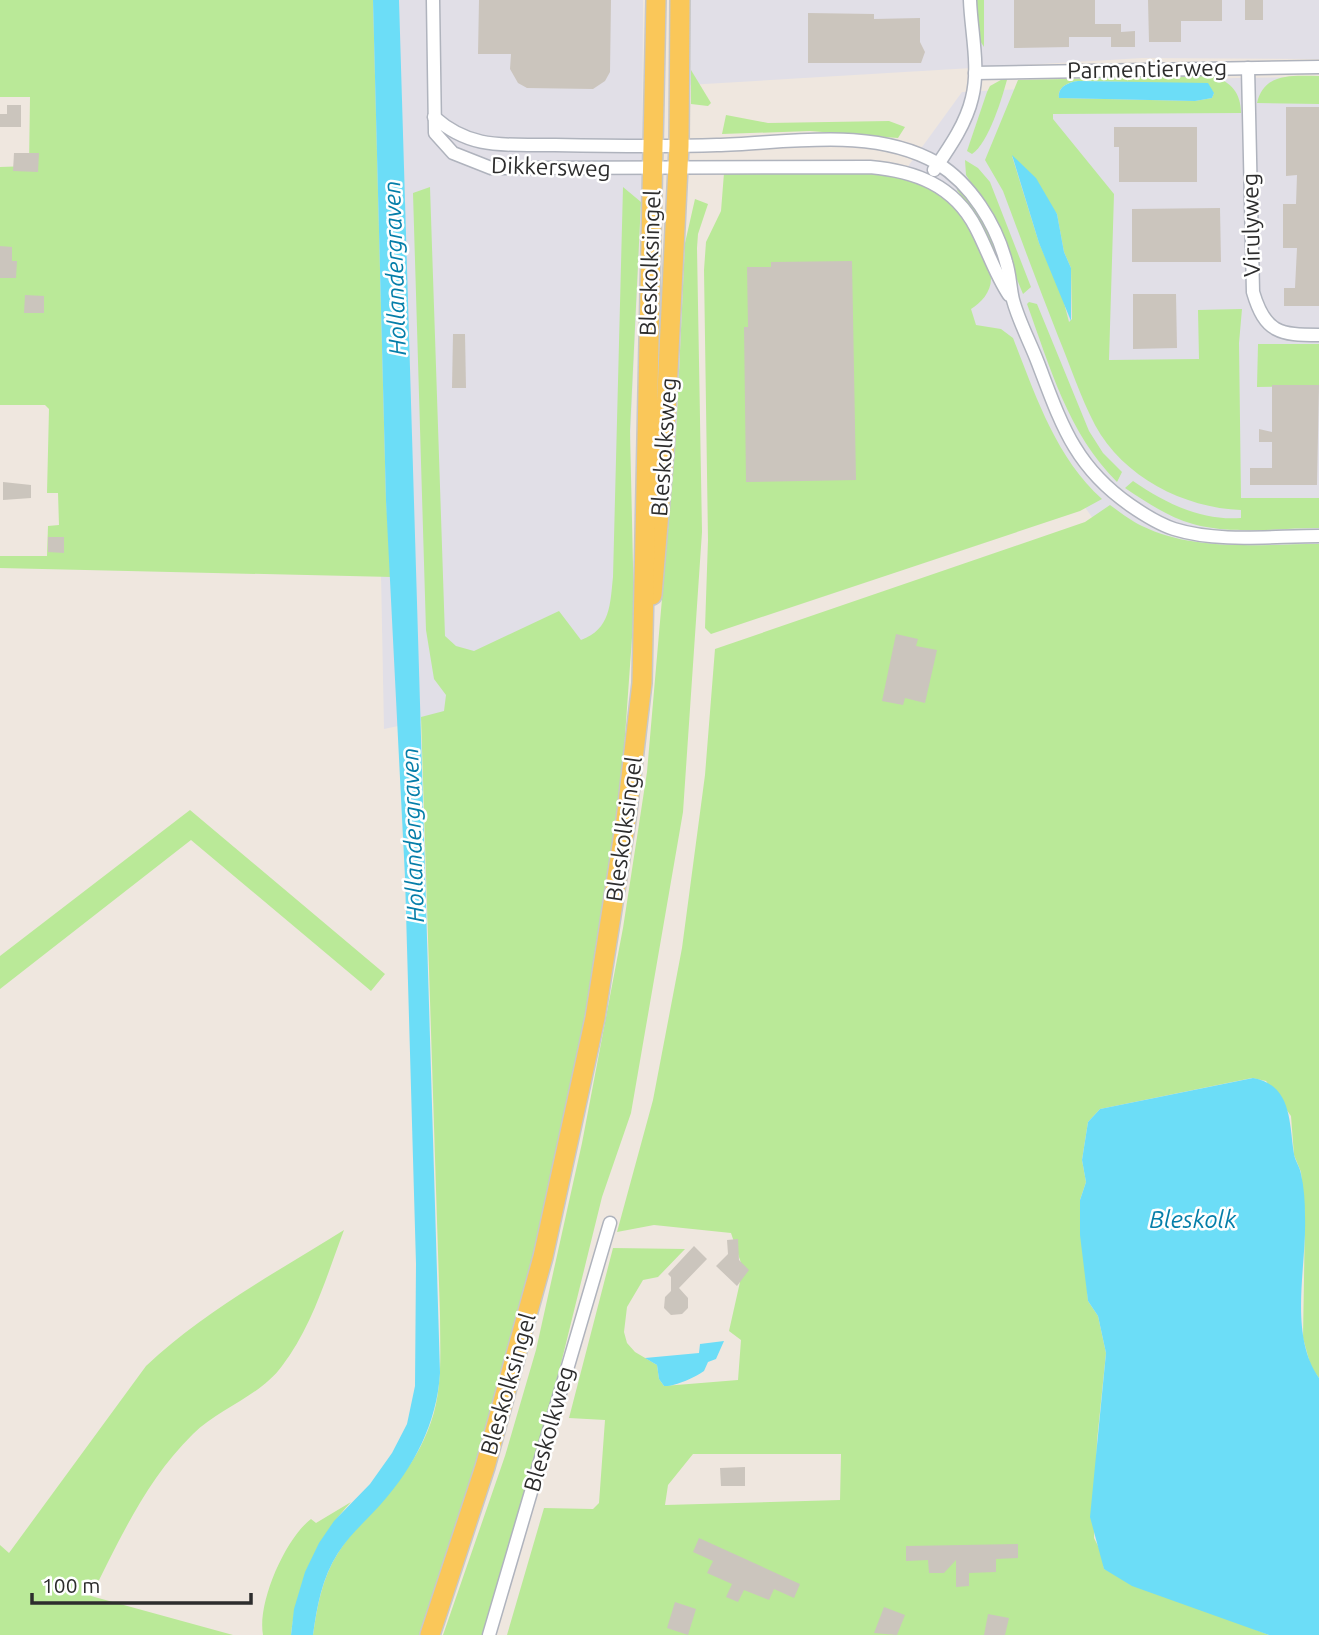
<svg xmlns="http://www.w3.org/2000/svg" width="1319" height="1635" viewBox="0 0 1319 1635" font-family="Ubuntu,sans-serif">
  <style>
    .industrial { fill: #e1dfe7 }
    .green { fill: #bae998; fill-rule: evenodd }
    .water { fill: #6cddf7 }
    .building { fill: #cbc5bd }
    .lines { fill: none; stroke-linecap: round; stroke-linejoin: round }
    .street-casing { stroke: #afb3bd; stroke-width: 15 }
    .primary-casing { stroke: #c8c8c8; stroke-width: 22 }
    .street { stroke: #fff; stroke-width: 12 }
    .primary { stroke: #fac759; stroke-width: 19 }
    .labels { text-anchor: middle; stroke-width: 5; stroke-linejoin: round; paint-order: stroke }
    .street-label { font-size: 23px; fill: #2d2d2d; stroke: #fff }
    .water-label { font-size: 24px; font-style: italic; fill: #057ea9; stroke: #fff }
  </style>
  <rect width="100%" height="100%" fill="#efe7df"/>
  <g class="industrial">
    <path d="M 370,0 L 643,0 L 642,187 L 619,679 L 384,729 Z"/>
    <path d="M 671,0 L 1319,0 L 1319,59 L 1142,58 L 670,86 Z"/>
    <path d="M 1319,77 L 1319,566 L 1128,568 L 999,386 L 893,187 L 962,92 L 1236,78 Z"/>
  </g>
  <g class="green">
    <path d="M 0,0 L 373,0 L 386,501 L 392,577 L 0,568 L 0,556 L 47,556 L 48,526 L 59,525 L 58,493 L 47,493 L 49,409 L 45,405 L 0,405 L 0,167 L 29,166 L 30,97 L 0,97 Z"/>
    <path d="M 973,0 L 984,0 L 984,47 L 977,36 Z"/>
    <path d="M 691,70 L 711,103 L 708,106 L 691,104 Z"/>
    <path d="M 1008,76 C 1003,95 989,143 972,154 L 967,151 L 987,92 L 990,86 Z"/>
    <path d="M 1213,76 C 1231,82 1241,93 1241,113 L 1053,114 L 1053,119 L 1114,194 L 1109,360 L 1199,359 L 1198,310 L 1242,309 L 1239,343 L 1241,498 L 1319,498 L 1319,528 C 1279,528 1232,535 1193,524 C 1168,517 1146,502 1125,488 L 1133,481 C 1165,503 1201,521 1241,518 L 1241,510 C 1184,508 1123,477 1095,425 C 1080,396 1070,365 1058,336 C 1039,288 1021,239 1003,191 L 985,160 L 1018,80 ZM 1078,81 L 1131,82 L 1214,93 L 1212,98 L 1195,101 L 1059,98 C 1057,87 1069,82 1078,81 ZM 1012,156 L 1057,214 L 1064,252 L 1071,268 L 1072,319 L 1069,322 L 1062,295 L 1039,243 Z"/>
    <path d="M 1319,76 L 1319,104 L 1257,103 C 1264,72 1293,76 1319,76 Z"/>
    <path d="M 726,115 L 768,123 L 889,121 L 905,127 L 898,138 L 810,131 L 722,134 Z"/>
    <path d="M 965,160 L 978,168 L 990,182 L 1031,287 L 1023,294 L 988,209 L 966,175 Z"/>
    <path d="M 868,171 C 883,174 901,175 916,180 C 949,192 989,243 991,279 C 991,292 981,303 971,309 L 976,325 L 1001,329 L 1013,338 C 1036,396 1055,456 1102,499 L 1080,511 L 711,634 L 705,628 L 708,540 L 704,270 L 706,242 L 721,211 L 724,173 Z"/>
    <path d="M 430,187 L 445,636 L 456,646 L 474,651 L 559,611 L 581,640 C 611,629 610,604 613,577 L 623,187 L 641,202 L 630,431 L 634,610 L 621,792 L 603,922 L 561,1139 L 524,1292 L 488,1426 L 419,1635 L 313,1635 C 317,1607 322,1578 338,1553 C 369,1504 410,1483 431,1422 C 443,1388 440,1351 440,1315 L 421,717 L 444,711 L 446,695 L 434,679 L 426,630 L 413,193 Z"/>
    <path d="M 959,187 L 984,221 L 1004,271 L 998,273 L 969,207 L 957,190 Z"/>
    <path d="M 695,199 L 708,204 L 698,234 L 697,248 L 702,532 L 683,812 L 631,1113 L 602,1197 L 538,1457 L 483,1635 L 443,1635 L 505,1456 L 536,1350 L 582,1143 L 623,928 L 647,772 L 676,437 L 685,243 Z"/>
    <path d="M 1029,302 L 1037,304 L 1089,431 L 1103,453 L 1122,472 L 1117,482 C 1068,433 1050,367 1027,304 Z"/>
    <path d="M 1258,344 L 1319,344 L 1319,386 L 1257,387 Z"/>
    <path d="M 1110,505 C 1120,512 1131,521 1142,526 C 1195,552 1261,544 1319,544 L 1319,1378 L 1311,1367 L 1303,1338 L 1305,1219 L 1301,1172 L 1294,1155 L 1291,1116 L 1266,1081 L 1252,1078 L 1100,1109 L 1088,1122 L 1082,1160 L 1086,1182 L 1080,1200 L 1088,1301 L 1098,1316 L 1106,1353 L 1097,1441 L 1094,1538 L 1102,1554 L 1104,1569 L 1269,1635 L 507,1635 L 544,1508 L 593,1509 L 599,1503 L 605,1420 L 569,1418 L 613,1248 L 685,1249 L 658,1277 L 643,1280 L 627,1307 L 624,1332 L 627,1343 L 635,1352 L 657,1365 L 659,1379 L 664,1386 L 738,1380 L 741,1340 L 729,1331 L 740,1282 L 741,1263 L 731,1233 L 654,1225 L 617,1232 L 653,1100 L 682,948 L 705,775 L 715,649 L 1085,522 ZM 693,1454 L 841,1454 L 840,1500 L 665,1505 L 668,1485 Z"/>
    <path d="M 190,810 L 385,974 L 371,991 L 191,840 L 0,989 L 0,956 Z"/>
    <path d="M 344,1230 C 327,1275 312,1327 282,1366 C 260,1396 220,1408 193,1434 C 146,1480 120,1539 91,1596 L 233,1635 L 0,1635 L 0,1545 L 9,1553 L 146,1366 C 204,1311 277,1272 344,1230 Z"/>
    <path d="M 351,1502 C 316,1540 297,1584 291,1635 L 263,1635 C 257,1603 285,1539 311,1519 L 316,1523 Z"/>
  </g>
  <g class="water">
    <path d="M 373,0 L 399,0 L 440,1373 C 437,1423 414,1467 381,1504 C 367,1520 350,1534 338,1553 C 322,1578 317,1606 313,1635 L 291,1635 L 294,1609 L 305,1572 L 319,1543 L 334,1521 L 370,1484 L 392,1453 L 407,1424 L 415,1386 L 416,1264 L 405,877 L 386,501 Z"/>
    <path d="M 1078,81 L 1208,83 L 1214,93 L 1212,98 L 1195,101 L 1059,98 C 1057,87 1069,82 1078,81 Z"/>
    <path d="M 1012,155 L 1036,178 L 1057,214 L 1064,252 L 1071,268 L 1071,321 L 1039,243 Z"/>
    <path d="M 1253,1078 C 1292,1085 1289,1122 1294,1154 C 1295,1161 1300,1167 1301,1174 C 1304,1187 1305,1202 1305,1216 C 1307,1267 1288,1333 1319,1378 L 1319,1635 L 1269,1635 L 1132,1586 L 1104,1569 L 1090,1517 L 1106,1353 L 1098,1316 L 1088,1301 L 1080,1235 L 1080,1200 L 1086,1182 L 1082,1160 L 1088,1122 L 1100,1109 Z"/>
    <path d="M 724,1341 L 716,1359 L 708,1362 L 704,1371 C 696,1377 674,1387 664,1386 L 659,1379 L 657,1365 L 645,1358 L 699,1353 L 700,1344 Z"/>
  </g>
  <g class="building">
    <path d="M 479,0 L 611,0 L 610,72 L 605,81 L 593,89 L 527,88 L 518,83 L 510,69 L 511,54 L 478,54 Z"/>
    <path d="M 1014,0 L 1095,0 L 1095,24 L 1121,24 L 1121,32 L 1135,31 L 1135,47 L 1111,47 L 1111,37 L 1069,37 L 1069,47 L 1014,48 Z"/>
    <path d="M 1148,0 L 1222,0 L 1222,21 L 1181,21 L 1181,42 L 1149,42 Z"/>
    <rect x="1245" y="0" width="18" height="20"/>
    <path d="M 808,13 L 874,14 L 874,19 L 920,18 L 920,42 L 925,52 L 921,63 L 808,63 Z"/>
    <path d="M 7,105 L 21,105 L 21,127 L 0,127 L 0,114 L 7,114 Z"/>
    <path d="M 1286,107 L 1319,107 L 1319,306 L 1284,306 L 1284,288 L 1295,288 L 1297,248 L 1283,248 L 1283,204 L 1296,204 L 1297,175 L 1286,176 Z"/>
    <path d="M 1114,127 L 1197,127 L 1197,182 L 1119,182 L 1119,147 L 1114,147 Z"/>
    <path d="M 14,153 L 39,153 L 38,172 L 13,171 Z"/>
    <path d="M 1220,208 L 1221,262 L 1132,262 L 1132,209 Z"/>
    <path d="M 0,246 L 12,247 L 12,261 L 17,261 L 16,278 L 0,278 Z"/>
    <path d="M 852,261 L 856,480 L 746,482 L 744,327 L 748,327 L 747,267 L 771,267 L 771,262 Z"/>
    <path d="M 1133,294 L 1176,294 L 1177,348 L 1133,349 Z"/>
    <path d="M 25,295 L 44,296 L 44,313 L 24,313 Z"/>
    <path d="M 453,334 L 465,334 L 466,388 L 452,388 Z"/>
    <path d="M 1272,385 L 1319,385 L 1317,485 L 1250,485 L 1250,468 L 1272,468 L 1272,442 L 1259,442 L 1259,429 L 1272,432 Z"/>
    <path d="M 3,482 L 31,485 L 31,498 L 3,500 Z"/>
    <path d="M 48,537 L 64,537 L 64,553 L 48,552 Z"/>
    <path d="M 896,634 L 918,639 L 916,646 L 937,650 L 925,703 L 905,698 L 903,705 L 882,701 Z"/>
    <path d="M 738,1239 L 739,1260 L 749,1270 L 737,1286 L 716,1266 L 728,1254 L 727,1240 Z"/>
    <path d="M 694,1246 L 707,1259 L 679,1288 L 688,1298 L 688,1308 L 682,1314 L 671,1315 L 664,1308 L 665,1297 L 671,1291 L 671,1277 L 668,1274 Z"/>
    <path d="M 745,1467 L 745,1486 L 721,1486 L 720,1468 Z"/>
    <path d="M 699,1538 L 800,1584 L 794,1598 L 774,1589 L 769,1600 L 744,1590 L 738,1602 L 726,1597 L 732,1584 L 707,1573 L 713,1561 L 693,1552 Z"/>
    <path d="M 1018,1544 L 1018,1558 L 996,1559 L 996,1572 L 969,1573 L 969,1586 L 956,1587 L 956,1560 L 944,1573 L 929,1573 L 928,1560 L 906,1561 L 906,1546 Z"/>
    <path d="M 675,1602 L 696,1609 L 688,1635 L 667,1628 Z"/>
    <path d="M 884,1607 L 905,1615 L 897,1635 L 874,1633 Z"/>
    <path d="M 988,1614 L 1009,1618 L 1005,1635 L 984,1635 Z"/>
  </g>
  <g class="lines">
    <g class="street-casing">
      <g id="street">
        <path d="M 433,0 L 435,133 L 453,153 L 491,168 L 870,167 C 915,171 954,185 976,228 C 988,251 995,274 1009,295"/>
        <path d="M 1248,68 L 1253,292 C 1265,333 1280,335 1319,335"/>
        <path d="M 975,73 L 1319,67"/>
        <path d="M 434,117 C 472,151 507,144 555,145 C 609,146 663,147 717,145 C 787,143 873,126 937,163 C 971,184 996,224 1006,262 C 1010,274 1010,288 1013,300 C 1019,322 1030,342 1038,363 C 1061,423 1074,466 1130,505 C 1143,514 1159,524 1174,529 C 1219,543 1272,536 1319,536"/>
        <path d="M 934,170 C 949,148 966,124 972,98 C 980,67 971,31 970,0"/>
        <path d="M 489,1635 L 610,1223"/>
      </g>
    </g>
    <g class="primary-casing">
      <g id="primary">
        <path d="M 652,595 L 664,453 L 679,146 L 680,0"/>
        <path d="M 430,1635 L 485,1467 L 543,1257 L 595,1018 L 626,820 L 642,683 L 656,0"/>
      </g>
    </g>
    <use href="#street" class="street"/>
    <use href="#primary" class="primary"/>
  </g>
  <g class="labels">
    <g class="street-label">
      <text transform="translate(1147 69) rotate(-1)" y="8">Parmentierweg</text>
      <text transform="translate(551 167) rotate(2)" y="8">Dikkersweg</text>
      <text transform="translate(1251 225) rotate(-91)" y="8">Virulyweg</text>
      <text transform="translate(650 263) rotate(-88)" y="8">Bleskolksingel</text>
      <text transform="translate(664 447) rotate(-86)" y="8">Bleskolksweg</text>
      <text transform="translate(624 829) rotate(-82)" y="8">Bleskolksingel</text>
      <text transform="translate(508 1384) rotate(-74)" y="8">Bleskolksingel</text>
      <text transform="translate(549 1429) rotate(-74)" y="8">Bleskolkweg</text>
    </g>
    <g class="water-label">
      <text transform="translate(395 268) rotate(-92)" y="8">Hollandergraven</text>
      <text transform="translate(413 835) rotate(-92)" y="8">Hollandergraven</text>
      <text x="1193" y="1228">Bleskolk</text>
    </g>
  </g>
  <path d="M32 1593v10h219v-10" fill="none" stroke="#2d2d2d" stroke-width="3.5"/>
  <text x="42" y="1593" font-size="21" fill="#2d2d2d" stroke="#ffffff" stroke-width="5" paint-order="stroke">100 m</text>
</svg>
